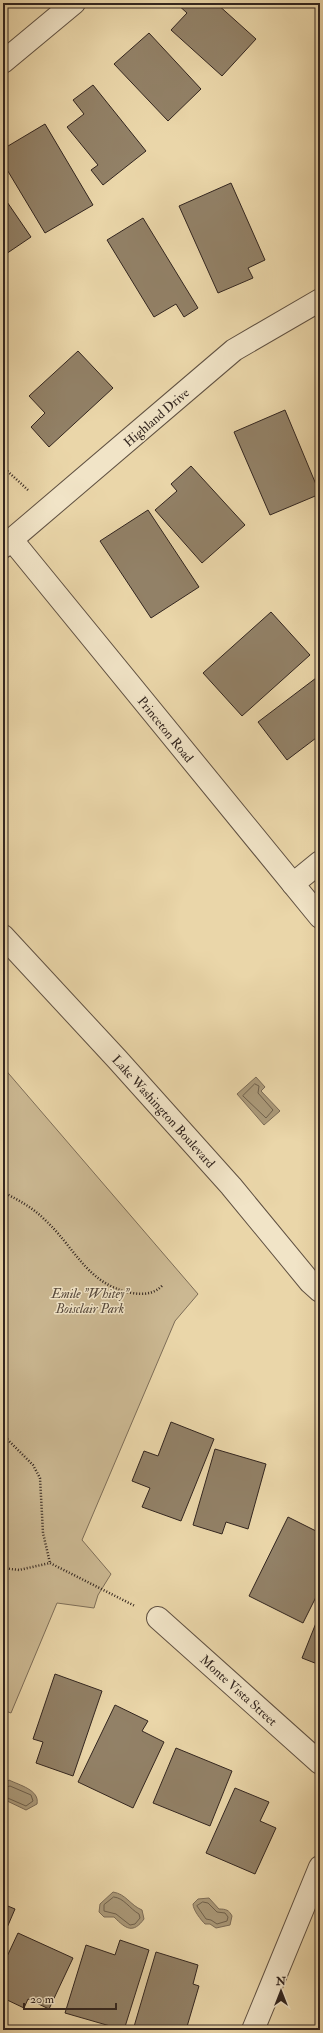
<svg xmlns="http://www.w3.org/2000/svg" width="323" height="2033" viewBox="0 0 323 2033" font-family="'IM FELL Double Pica',serif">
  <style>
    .green { fill: #cbb892; stroke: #7e6e58 }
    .water { fill: #ab9a7a; stroke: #7b6b56 }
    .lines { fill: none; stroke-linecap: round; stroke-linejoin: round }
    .shore { stroke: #6e604c; stroke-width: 1 }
    .building { fill: #928167; stroke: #32251f }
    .minor-casing { stroke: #605142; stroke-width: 24 }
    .tertiary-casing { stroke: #605142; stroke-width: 24 }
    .path { stroke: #32251f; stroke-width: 2.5; stroke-dasharray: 1 2; stroke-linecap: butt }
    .minor { stroke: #f1e4c7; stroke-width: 22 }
    .tertiary { stroke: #f1e4c7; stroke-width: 22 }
    .labels { text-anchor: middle; stroke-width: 3; stroke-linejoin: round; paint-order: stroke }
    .street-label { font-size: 13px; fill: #32251f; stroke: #f1e4c7 }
    .park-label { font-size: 13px; font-style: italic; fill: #584a3c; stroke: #f1e4c7 }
  </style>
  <rect width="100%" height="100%" fill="#ead6a9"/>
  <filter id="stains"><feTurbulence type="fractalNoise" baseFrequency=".005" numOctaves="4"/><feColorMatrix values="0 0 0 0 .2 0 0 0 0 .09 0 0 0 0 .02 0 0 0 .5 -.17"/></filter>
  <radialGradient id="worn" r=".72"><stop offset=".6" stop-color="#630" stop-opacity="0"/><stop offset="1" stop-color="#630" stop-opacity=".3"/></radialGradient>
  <path class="green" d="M 3,1067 L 198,1294 L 175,1321 L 82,1540 L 111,1574 L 98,1595 L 94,1608 L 57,1603 L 11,1713 L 3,1710 Z"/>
  <g class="water">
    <path d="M 256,1077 L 265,1087 L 261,1091 L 280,1111 L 264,1125 L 237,1094 Z"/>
    <path d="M 9,1780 C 19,1785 40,1790 37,1804 L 26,1810 L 3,1799 L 3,1785 Z"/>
    <path d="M 113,1892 C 126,1894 130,1905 142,1910 L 144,1919 C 133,1934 126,1929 114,1917 L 104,1917 L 99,1912 L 100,1904 Z"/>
    <path d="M 209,1898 L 219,1909 C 226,1909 229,1910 232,1916 L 230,1925 L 216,1928 L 210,1924 L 205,1924 C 201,1920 193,1910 193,1904 L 198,1899 Z"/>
  </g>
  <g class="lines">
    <g class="shore">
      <path d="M 255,1084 L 259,1086 L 258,1093 L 273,1110 L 266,1118 L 243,1096 Z"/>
      <path d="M 3,1788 L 10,1786 L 31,1795 L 33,1801 L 26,1806 L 3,1796"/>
      <path d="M 114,1897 C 124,1898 130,1909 139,1914 L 140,1918 L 135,1924 L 130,1925 L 116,1914 L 104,1911 L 104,1905 Z"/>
      <path d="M 203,1902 L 208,1903 L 217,1912 L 225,1913 L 228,1917 L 227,1921 L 217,1924 L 211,1920 L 206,1919 L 197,1906 Z"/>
    </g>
  </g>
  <g class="building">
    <path d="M 176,3 L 216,3 L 256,39 L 222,76 L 171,30 L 187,13 Z"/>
    <path d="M 149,33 L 201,89 L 168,121 L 114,64 Z"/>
    <path d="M 93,85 L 146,151 L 103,185 L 91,170 L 98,165 L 67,127 L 84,114 L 73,100 Z"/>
    <path d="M 45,124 L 93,205 L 45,233 L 3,163 L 3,149 Z"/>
    <path d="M 231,183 L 265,260 L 248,268 L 253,278 L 218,293 L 179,206 Z"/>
    <path d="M 3,196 L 31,237 L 3,256 Z"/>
    <path d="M 143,218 L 198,308 L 184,317 L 176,304 L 154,317 L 107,240 Z"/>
    <path d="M 78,351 L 113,388 L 49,447 L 31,427 L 45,413 L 29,396 Z"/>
    <path d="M 285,410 L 320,494 L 270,515 L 234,432 Z"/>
    <path d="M 191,466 L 245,525 L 202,563 L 155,510 L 177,491 L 171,484 Z"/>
    <path d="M 148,510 L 199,587 L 151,618 L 100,541 Z"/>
    <path d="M 271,612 L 310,655 L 242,716 L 203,673 Z"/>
    <path d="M 320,675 L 320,735 L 287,760 L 258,722 Z"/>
    <path d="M 171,1422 L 214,1439 L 181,1521 L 142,1507 L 150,1488 L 132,1481 L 144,1451 L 158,1456 Z"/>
    <path d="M 215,1449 L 266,1464 L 248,1529 L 226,1522 L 222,1534 L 193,1525 Z"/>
    <path d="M 288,1517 L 320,1533 L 320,1589 L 303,1623 L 249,1596 Z"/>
    <path d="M 320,1613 L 320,1665 L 302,1658 Z"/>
    <path d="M 55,1674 L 102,1691 L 73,1776 L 36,1763 L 43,1742 L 33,1739 Z"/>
    <path d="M 115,1705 L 148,1721 L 142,1731 L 164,1742 L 133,1808 L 78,1782 Z"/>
    <path d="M 176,1748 L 232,1771 L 210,1826 L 153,1803 Z"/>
    <path d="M 235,1788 L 269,1802 L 260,1821 L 276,1828 L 255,1874 L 206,1853 Z"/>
    <path d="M 3,1904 L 15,1909 L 3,1937 Z"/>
    <path d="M 18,1933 L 73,1958 L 49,2009 L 28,1999 L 24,2008 L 3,1998 L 3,1965 Z"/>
    <path d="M 120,1940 L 149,1950 L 124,2030 L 65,2013 L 86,1945 L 115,1955 Z"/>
    <path d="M 156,1952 L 198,1965 L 193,1984 L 199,1986 L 186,2030 L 133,2030 Z"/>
  </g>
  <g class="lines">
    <g class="minor-casing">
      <g id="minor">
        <path d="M 3,62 L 74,3"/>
        <path d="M 12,540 L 320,917"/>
        <path d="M 3,547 L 234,350 L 320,300"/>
        <path d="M 293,884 L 320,862"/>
        <path d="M 158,1618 L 320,1763"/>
        <path d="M 253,2030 L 320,1867"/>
      </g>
    </g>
    <g class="tertiary-casing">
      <path id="tertiary" d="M 3,936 L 117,1059 L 231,1186 L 310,1282 L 320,1291"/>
    </g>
    <g class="path">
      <path d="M 3,467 L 28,490"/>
      <path d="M 3,1192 C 18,1200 32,1207 44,1219 C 75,1247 87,1285 132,1293 C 144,1295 154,1294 163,1285"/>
      <path d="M 3,1435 L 33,1465 L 40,1478 L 43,1533 L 50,1563"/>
      <path d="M 3,1568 L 19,1570 L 50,1563 L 135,1606"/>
    </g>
    <use href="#minor" class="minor"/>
    <use href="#tertiary" class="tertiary"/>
  </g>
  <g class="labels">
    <g class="street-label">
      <text transform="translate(156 417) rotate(-41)" y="5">Highland Drive</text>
      <text transform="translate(166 729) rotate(51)" y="5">Princeton Road</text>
      <text transform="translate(164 1111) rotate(48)" y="5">Lake Washington Boulevard</text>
      <text transform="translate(239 1690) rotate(42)" y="5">Monte Vista Street</text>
    </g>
    <g class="park-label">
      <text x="90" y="1298">Emile "Whitey"<tspan x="90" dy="15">Boisclair Park</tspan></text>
    </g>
  </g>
  <rect width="323" height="2033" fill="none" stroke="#ead6a9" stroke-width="16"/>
  <rect x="4" y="4" width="315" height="2025" fill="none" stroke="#32251f" stroke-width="2"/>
  <rect x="8" y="8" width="307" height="2017" fill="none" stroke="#32251f"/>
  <g transform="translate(281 1991)" stroke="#f1e4c7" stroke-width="3" paint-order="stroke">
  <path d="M0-3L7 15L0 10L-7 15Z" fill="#32251f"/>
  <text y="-6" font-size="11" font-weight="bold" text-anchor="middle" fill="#32251f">N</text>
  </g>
  <path d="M24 2003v6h92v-6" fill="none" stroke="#32251f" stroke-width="2"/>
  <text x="30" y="2003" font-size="12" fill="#32251f" stroke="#f1e4c7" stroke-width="3" paint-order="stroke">20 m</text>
  <rect width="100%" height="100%" filter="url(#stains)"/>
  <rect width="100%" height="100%" fill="url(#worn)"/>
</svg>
